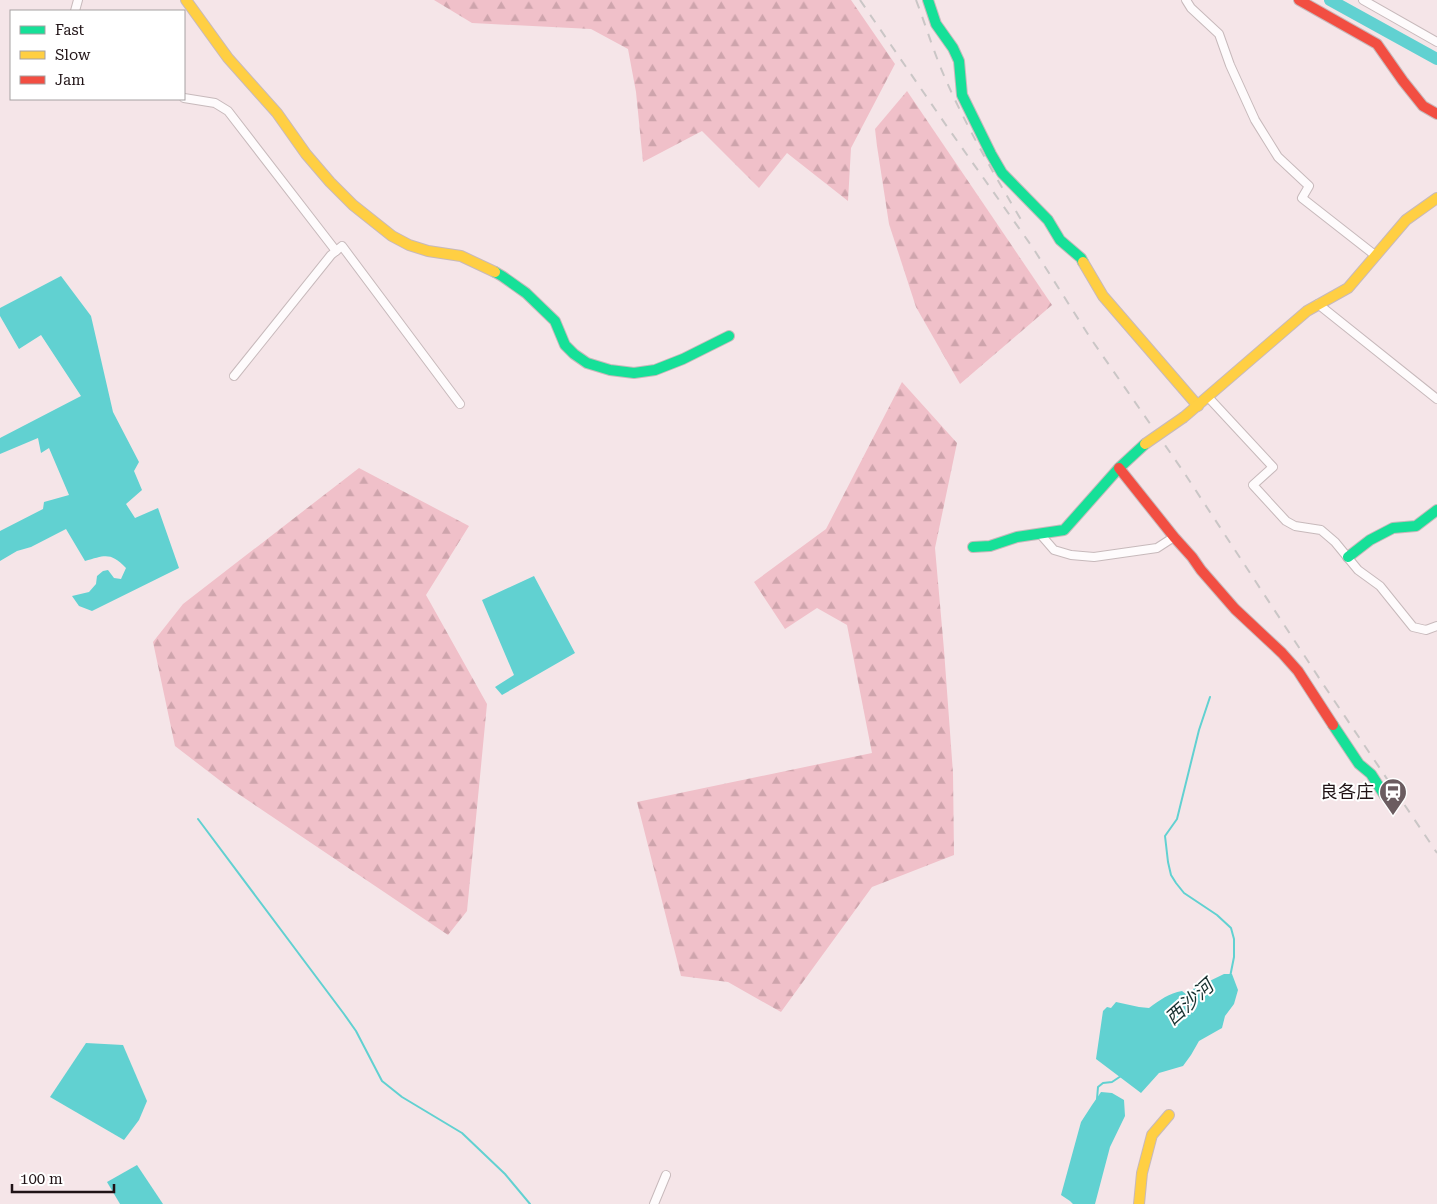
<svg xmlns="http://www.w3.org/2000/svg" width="1437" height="1204" viewBox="0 0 1437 1204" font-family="'Roboto Serif','Noto Sans SC',serif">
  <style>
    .forest { fill: url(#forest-firs) }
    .water { fill: #61d1d1 }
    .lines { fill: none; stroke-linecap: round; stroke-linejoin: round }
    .stream { stroke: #61d1d1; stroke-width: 2 }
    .river { stroke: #61d1d1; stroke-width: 12 }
    .street-casing { stroke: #c7b9bb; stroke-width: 10 }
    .fast-casing { stroke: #c7b9bb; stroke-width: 12 }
    .slow-casing { stroke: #c7b9bb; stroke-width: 12 }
    .jam-casing { stroke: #c7b9bb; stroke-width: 12 }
    .street { stroke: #fefbfc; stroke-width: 8 }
    .fast { stroke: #16e098; stroke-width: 10 }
    .slow { stroke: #ffcf43; stroke-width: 10 }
    .jam { stroke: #f24e42; stroke-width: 10 }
    .rail { stroke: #cac6c6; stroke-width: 2; stroke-dasharray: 9 9; stroke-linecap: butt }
    .slow-bridge-casing { stroke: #c7b9bb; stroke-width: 12; stroke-linecap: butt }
    .slow-bridge { stroke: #ffcf43; stroke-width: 10 }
    .labels { text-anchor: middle; stroke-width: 4; stroke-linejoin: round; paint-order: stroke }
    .poi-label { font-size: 18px; fill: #201316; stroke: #fff; text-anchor: end }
    .water-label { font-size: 19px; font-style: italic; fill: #17302f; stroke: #fff }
  </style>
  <defs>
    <pattern id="forest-firs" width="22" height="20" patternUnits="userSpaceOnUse" patternTransform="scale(1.25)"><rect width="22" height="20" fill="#f0c0c9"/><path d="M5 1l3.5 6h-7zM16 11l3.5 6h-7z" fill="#cea4ac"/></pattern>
  </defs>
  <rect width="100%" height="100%" fill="#f5e5e8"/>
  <g class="forest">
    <path d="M 434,0 L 851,0 L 895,64 L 851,148 L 848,201 L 787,153 L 759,188 L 702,131 L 643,162 L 636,92 L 628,49 L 591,29 L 472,23 Z"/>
    <path d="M 907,91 L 1052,305 L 960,384 L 916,307 L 889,224 L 877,146 L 875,129 Z"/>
    <path d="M 902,382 L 957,443 L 935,548 L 944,650 L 953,773 L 954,855 L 872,887 L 781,1012 L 728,982 L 681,976 L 637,802 L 872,753 L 847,625 L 817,608 L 785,629 L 754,582 L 826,529 Z"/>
    <path d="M 359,468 L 469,526 L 426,595 L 487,704 L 467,911 L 448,935 L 231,789 L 175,746 L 153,642 L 183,604 Z"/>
  </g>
  <g class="water">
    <path d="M 61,276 L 91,316 L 113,412 L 139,462 L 134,471 L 142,490 L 126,504 L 135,518 L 158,508 L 179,568 L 92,611 L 79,606 L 72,596 L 89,592 L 96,584 L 97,576 L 103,571 L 108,570 L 114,578 L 121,579 L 126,568 C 111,552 105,555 85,561 L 66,529 L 31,547 L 17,551 L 0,561 L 0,531 L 43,509 L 44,502 L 69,495 L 49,448 L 41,453 L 38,438 L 0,454 L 0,438 L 81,396 L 41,335 L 19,349 L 0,316 L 0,308 Z"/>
    <path d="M 534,576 L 575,653 L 502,695 L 495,687 L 514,675 L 482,600 Z"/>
    <path d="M 1224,974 L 1232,974 L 1238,990 L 1234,1004 L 1225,1016 L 1222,1028 L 1199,1041 L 1191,1055 L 1183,1066 L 1159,1073 L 1141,1093 L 1096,1059 L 1103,1011 L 1107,1007 L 1111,1008 L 1116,1002 L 1139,1007 L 1149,1008 C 1160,1000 1169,993 1182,991 L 1187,995 L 1193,995 L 1193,989 Z"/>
    <path d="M 86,1043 L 123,1045 L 147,1101 L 139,1120 L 124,1140 L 50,1097 Z"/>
    <path d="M 1101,1092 L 1112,1093 L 1124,1100 L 1125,1116 L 1110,1147 L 1095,1204 L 1073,1204 L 1070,1201 L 1061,1195 L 1081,1122 L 1092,1105 Z"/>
    <path d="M 137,1165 L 163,1204 L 120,1204 L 107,1182 Z"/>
  </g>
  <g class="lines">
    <g class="stream">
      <path d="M 1210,697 L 1199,730 L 1177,819 L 1165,836 L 1168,862 L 1171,875 L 1176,883 L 1184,893 L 1217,915 L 1231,928 L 1234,939 L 1234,957 L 1230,977"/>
      <path d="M 198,819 L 344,1014 L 356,1031 L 382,1081 L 402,1097 L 462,1133 L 505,1174 L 530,1204"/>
      <path d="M 1097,1099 L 1098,1087 L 1103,1083 L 1112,1082 L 1121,1076"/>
    </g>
    <path class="river" d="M 1330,0 L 1437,59"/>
    <g class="street-casing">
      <g id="street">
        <path d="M 1186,0 L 1191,8 L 1219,34 L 1230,65 L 1255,120 L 1278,157 L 1309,186 L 1302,198 L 1376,256"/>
        <path d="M 1363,0 L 1437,42"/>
        <path d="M 75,11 L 78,0"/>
        <path d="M 184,98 L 215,103 L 228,111 L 336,251"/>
        <path d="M 1318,304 L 1437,399"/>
        <path d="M 234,376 L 331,255 L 342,246 L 460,404"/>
        <path d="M 1208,397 L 1273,467 L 1253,485 L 1286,521 L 1295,526 L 1321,530 L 1335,542 L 1358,570 L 1380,586 L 1413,627 L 1426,630 L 1437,626"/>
        <path d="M 1041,535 L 1054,550 L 1071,555 L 1094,557 L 1157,548 L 1174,537"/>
        <path d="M 654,1204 L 666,1175"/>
      </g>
    </g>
    <g class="fast-casing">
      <g id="fast">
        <path d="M 928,0 L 936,24 L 953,48 L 959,61 L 962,95 L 991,154 L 1002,173 L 1048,220 L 1060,240 L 1081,258 L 1083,262"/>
        <path d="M 495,272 L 502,276 L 526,293 L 555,321 L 565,345 L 574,354 L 587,363 L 610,370 L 634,373 L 655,370 L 683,359 L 729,336"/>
        <path d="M 973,547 L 990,546 L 1017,537 L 1064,530 L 1119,468 L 1145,444"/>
        <path d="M 1348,557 L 1370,540 L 1393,528 L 1416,526 L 1437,510"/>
        <path d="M 1333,725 L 1359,764 L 1371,774 L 1385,796"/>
      </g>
    </g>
    <g class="slow-casing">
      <g id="slow">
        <path d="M 186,0 L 228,58 L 277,113 L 306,154 L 330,182 L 353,205 L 392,236 L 409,245 L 428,251 L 461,256 L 495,272"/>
        <path d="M 1083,262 L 1103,296 L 1198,406"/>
        <path d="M 1184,417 L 1307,311 L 1348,288 L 1406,220 L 1437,198"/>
        <path d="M 1139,1204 L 1142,1173 L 1152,1135 L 1169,1115"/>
      </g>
    </g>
    <g class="jam-casing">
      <g id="jam">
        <path d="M 1299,0 L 1377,44 L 1403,81 L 1423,106 L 1437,114"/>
        <path d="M 1119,468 L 1174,537 L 1192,557 L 1201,570 L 1235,609 L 1282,653 L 1298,671 L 1333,725"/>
      </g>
    </g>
    <use href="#street" class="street"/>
    <use href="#fast" class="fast"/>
    <use href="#slow" class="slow"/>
    <use href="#jam" class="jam"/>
    <g class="rail">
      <path d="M 860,0 L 948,128 L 1033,248 L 1091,339 L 1183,471 L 1323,684 L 1437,853"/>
      <path d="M 916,0 C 926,26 934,53 945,78 C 967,128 995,176 1023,223"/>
    </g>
    <g class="slow-bridge-casing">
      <path id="slow-bridge" d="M 1145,444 L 1184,417"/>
    </g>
    <use href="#slow-bridge" class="slow-bridge"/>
  </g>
  <defs>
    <g id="station-pin" transform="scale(1.4375)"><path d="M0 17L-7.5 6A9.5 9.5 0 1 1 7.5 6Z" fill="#6b5c60" stroke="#fff"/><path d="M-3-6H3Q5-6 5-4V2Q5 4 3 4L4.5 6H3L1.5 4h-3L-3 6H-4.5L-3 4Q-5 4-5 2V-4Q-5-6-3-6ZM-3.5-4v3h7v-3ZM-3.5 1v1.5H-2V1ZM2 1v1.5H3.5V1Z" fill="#fff"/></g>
  </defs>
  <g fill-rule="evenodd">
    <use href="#station-pin" x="1393" y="792"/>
  </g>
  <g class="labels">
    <g class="poi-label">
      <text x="1374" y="798">良各庄</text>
    </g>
    <g class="water-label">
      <text transform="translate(1189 1002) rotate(-42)" y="7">西沙河</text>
    </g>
  </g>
  <rect x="10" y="10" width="175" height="90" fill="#ffffff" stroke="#a6a1a2"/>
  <rect x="20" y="26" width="25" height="8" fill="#16e098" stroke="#a6a1a2"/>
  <text x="55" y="35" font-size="15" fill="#201316">Fast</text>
  <rect x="20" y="51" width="25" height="8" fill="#ffcf43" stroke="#a6a1a2"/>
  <text x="55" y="60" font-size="15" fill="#201316">Slow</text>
  <rect x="20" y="76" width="25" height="8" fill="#f24e42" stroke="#a6a1a2"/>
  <text x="55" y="85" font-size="15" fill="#201316">Jam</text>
  <path d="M12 1184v8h102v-8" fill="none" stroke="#201316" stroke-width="2.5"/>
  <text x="20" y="1184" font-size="15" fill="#201316" stroke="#ffffff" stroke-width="4" paint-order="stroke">100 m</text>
</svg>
